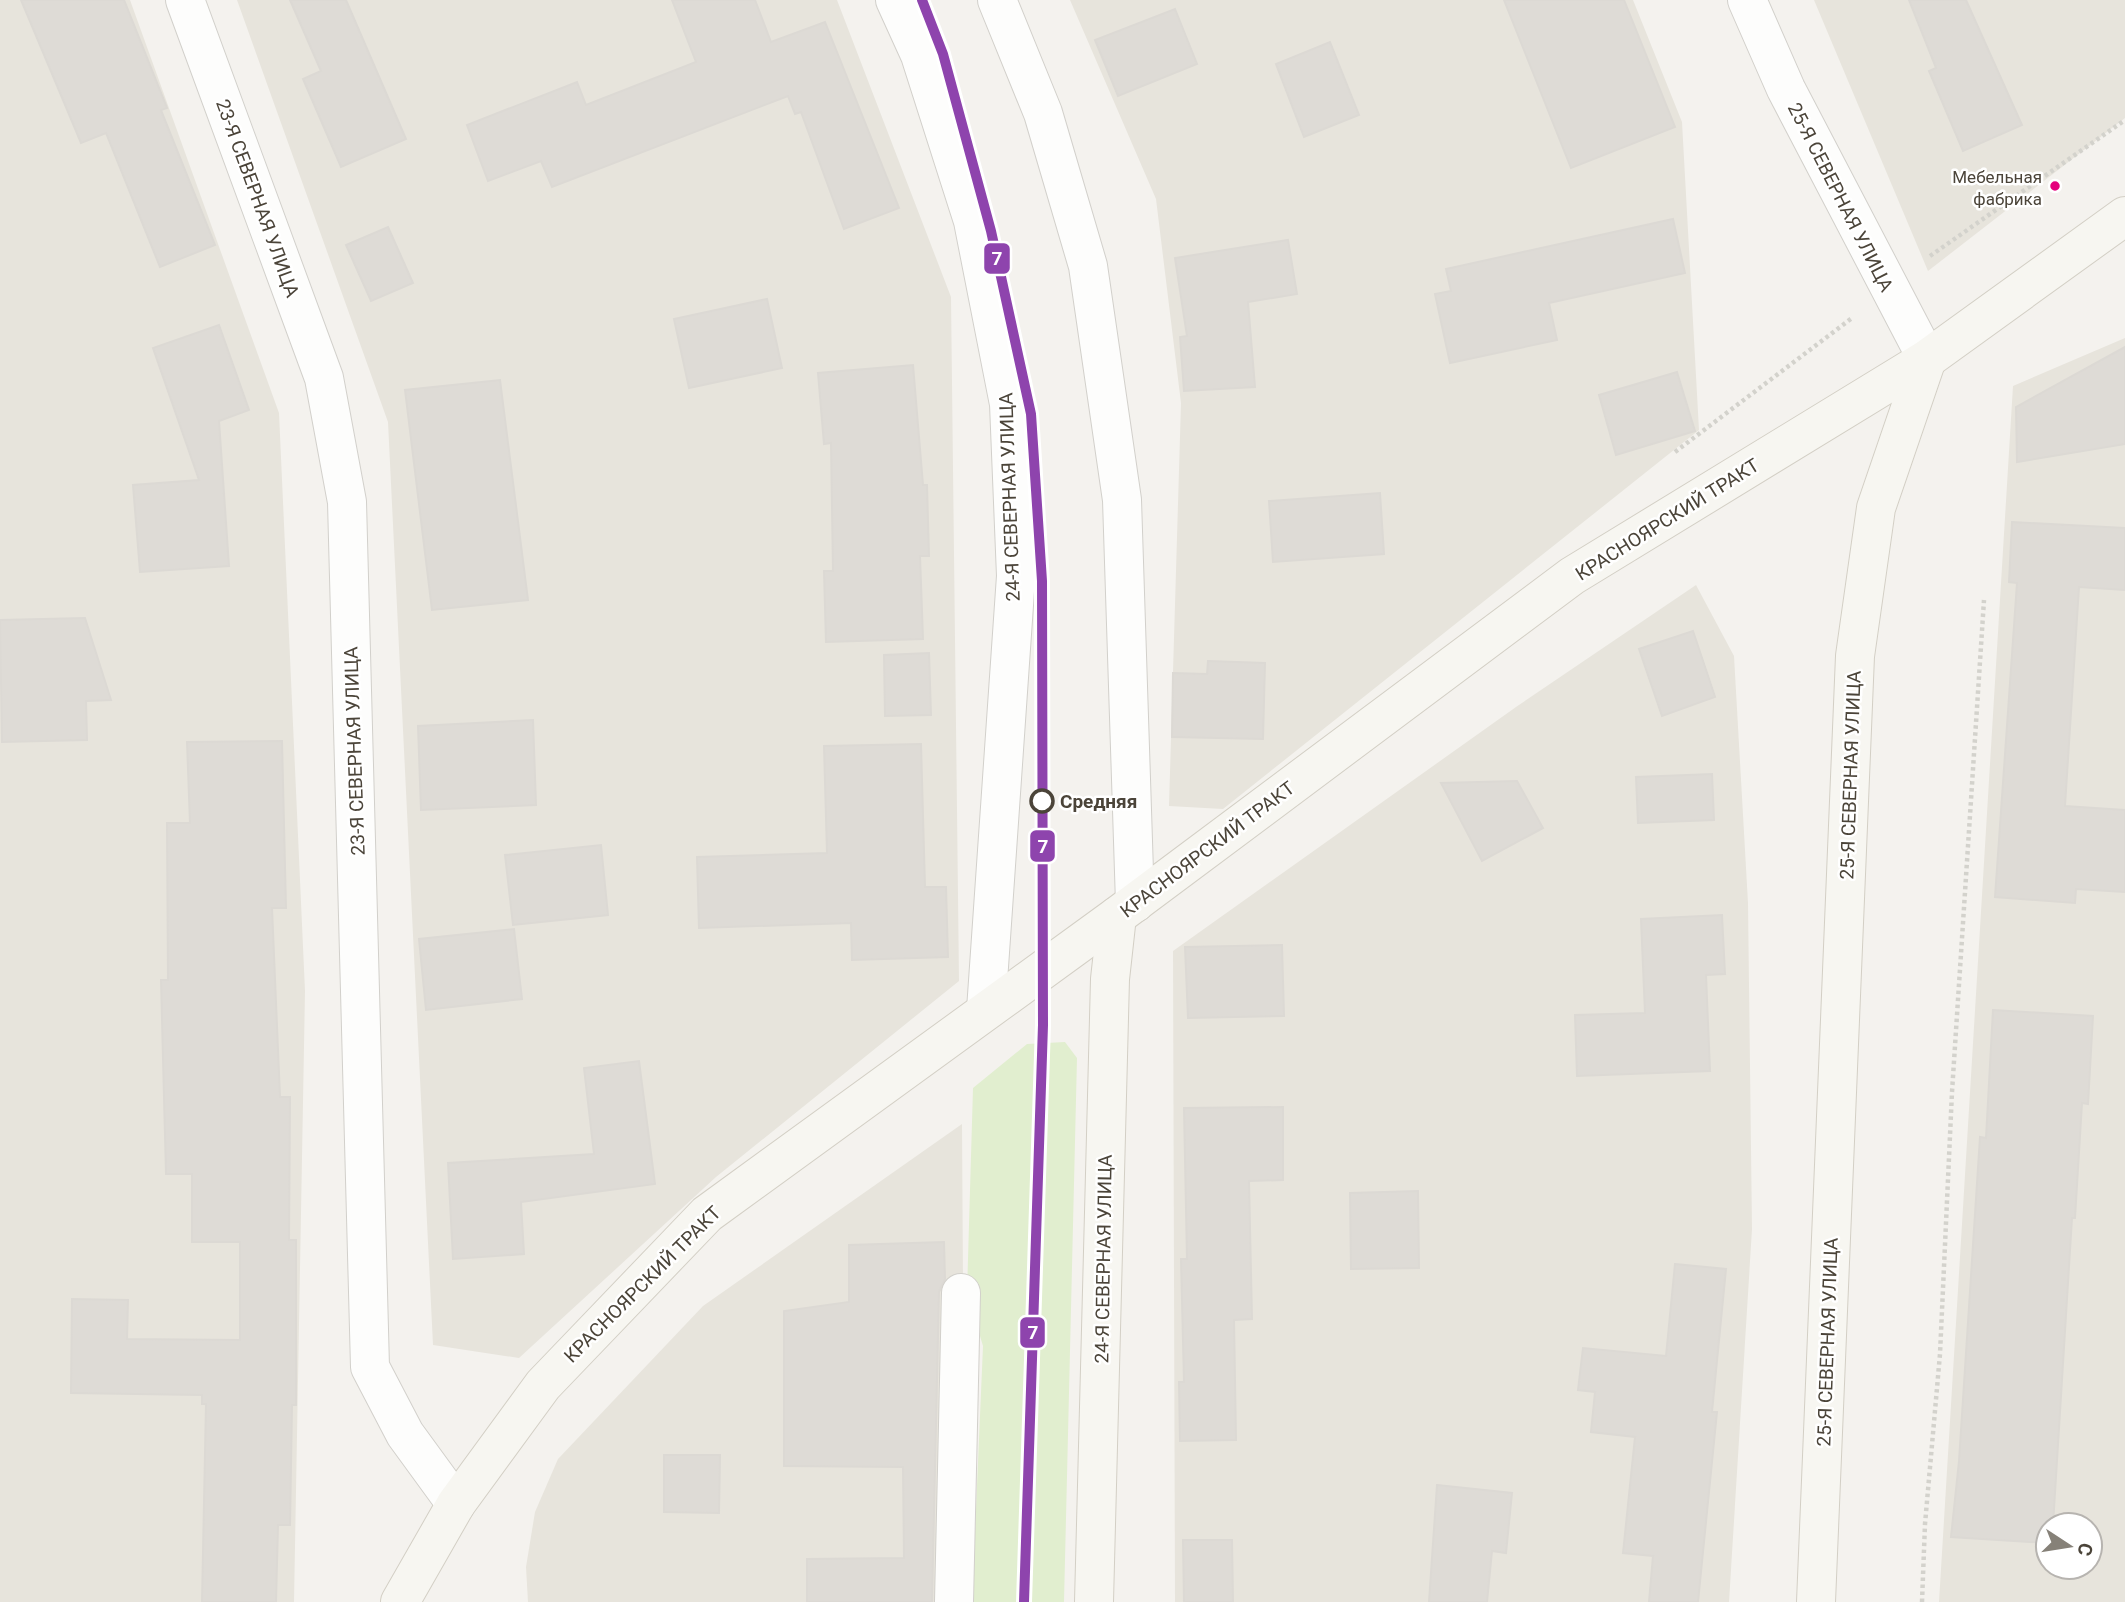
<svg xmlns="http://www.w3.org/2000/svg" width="2125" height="1602" viewBox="0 0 2125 1602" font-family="Roboto,sans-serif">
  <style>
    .residential { fill: #e7e4dc; fill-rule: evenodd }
    .green { fill: #e1eecf }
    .building { fill: #dedbd6; stroke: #dcd9d4; stroke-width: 2 }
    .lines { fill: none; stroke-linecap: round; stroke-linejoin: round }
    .minor-casing { stroke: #d2d0cb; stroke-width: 40 }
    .secondary-casing { stroke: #d3cfc5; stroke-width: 40 }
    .path { stroke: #d3d2cc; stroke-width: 4.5; stroke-dasharray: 3.5 3.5; stroke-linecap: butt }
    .minor { stroke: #fdfdfc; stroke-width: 38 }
    .secondary { stroke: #f7f6f1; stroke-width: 38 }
    .tram-1-casing { stroke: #fff; stroke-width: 16 }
    .tram-1 { stroke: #8e44ad; stroke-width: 10 }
    .bus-dot { fill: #e5007d; stroke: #fff; stroke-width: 2.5 }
    .stop-dot { fill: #fff; stroke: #4b4439; stroke-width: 3.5 }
    .labels { text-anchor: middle; stroke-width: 5; stroke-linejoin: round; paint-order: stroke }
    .bus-label { font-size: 17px; fill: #4b4439; stroke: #fff; text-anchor: end }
    .street-label { font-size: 19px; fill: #4b4439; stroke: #fff }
    .stop-label { font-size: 19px; font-weight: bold; fill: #4b4439; stroke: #fff; text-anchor: start }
    .line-badge { stroke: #fff; stroke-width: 2.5 }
    .badge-label { font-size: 19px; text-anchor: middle; font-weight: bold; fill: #fff }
  </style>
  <rect width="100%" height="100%" fill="#f4f2ee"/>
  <g class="residential">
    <path d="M 0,0 L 130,0 L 279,413 L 305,991 L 294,1602 L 0,1602 Z"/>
    <path d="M 237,0 L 837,0 L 951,297 L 959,981 L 716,1177 L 519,1358 L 433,1345 L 388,422 Z"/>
    <path d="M 1070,0 L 1633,0 L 1682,122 L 1699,430 L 1223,809 L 1169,806 L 1181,403 L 1156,199 Z"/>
    <path d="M 1814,0 L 2125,0 L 2125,118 L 1928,271 Z"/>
    <path d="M 2125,338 L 2125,1602 L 1939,1602 L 2013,386 ZM 2048,1525 L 2090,1525 L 2090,1567 L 2048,1567 Z"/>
    <path d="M 1696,585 L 1734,656 L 1748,903 L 1752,1229 L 1729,1602 L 1175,1602 L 1173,951 L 1516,707 Z"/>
    <path d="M 962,1124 L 965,1602 L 528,1602 L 526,1567 L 535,1512 L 558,1459 L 703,1306 Z"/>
  </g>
  <path class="green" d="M 1065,1042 L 1077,1058 L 1064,1602 L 972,1602 L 983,1346 L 967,1293 L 973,1088 L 1027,1044 Z"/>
  <g class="building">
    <path d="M 21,0 L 124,0 L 167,108 L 161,110 L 215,245 L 160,267 L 106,133 L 81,143 Z"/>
    <path d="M 290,0 L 346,0 L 406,139 L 341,167 L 303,79 L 321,71 Z"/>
    <path d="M 672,0 L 755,0 L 771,42 L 825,22 L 899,208 L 844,229 L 801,112 L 795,114 L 788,96 L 552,187 L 541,161 L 488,181 L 467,125 L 577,82 L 586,105 L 696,62 Z"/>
    <path d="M 1504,0 L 1624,0 L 1675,127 L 1571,168 Z"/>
    <path d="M 1909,0 L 1966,0 L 2022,125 L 1963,151 L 1929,71 L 1936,68 Z"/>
    <path d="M 1175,9 L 1197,64 L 1118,96 L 1095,40 Z"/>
    <path d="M 1330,42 L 1359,115 L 1304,137 L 1276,64 Z"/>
    <path d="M 1673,219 L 1685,273 L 1549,303 L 1557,340 L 1450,363 L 1435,294 L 1451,291 L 1446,269 Z"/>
    <path d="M 388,227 L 413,283 L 371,301 L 346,245 Z"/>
    <path d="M 1288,240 L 1297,294 L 1248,302 L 1255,387 L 1184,391 L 1180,337 L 1187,336 L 1175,258 Z"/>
    <path d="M 767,299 L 782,368 L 689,388 L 674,319 Z"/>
    <path d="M 219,325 L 249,410 L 219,421 L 229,566 L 140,572 L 133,485 L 199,480 L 153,348 Z"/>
    <path d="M 2125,347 L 2125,444 L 2017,462 L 2016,407 Z"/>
    <path d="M 913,365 L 923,485 L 927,485 L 929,556 L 920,556 L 923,639 L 826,642 L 824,571 L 833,571 L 831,443 L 824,444 L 818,373 Z"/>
    <path d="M 1677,372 L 1695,431 L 1616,455 L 1599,395 Z"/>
    <path d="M 500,380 L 528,600 L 432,610 L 405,390 Z"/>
    <path d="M 1380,493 L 1384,554 L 1273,562 L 1269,501 Z"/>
    <path d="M 2012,522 L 2125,528 L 2125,590 L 2079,587 L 2065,806 L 2125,810 L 2125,892 L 2076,889 L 2075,903 L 1995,897 L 2017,583 L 2009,582 Z"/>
    <path d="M 85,618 L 111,700 L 86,701 L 87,740 L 2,742 L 0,620 Z"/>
    <path d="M 1693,631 L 1715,697 L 1662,716 L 1639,649 Z"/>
    <path d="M 929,653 L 931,715 L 885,716 L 884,655 Z"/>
    <path d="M 1208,661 L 1265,663 L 1263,739 L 1172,737 L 1173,673 L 1207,674 Z"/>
    <path d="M 533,720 L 536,805 L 421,810 L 418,726 Z"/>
    <path d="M 282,741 L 286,908 L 272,908 L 280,1097 L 290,1097 L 289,1240 L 296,1240 L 296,1405 L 292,1405 L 290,1525 L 278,1525 L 276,1602 L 202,1602 L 206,1404 L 202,1404 L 202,1395 L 71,1393 L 72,1299 L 128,1300 L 127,1339 L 240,1340 L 240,1242 L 192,1242 L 192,1174 L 166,1174 L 161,980 L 168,980 L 167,823 L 190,823 L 187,742 Z"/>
    <path d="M 921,744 L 925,887 L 946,887 L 948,957 L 852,960 L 851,923 L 699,928 L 697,857 L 827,853 L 824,746 Z"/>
    <path d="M 1712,774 L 1714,820 L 1638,823 L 1636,777 Z"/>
    <path d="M 1517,781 L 1543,828 L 1482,861 L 1441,783 Z"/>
    <path d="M 601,845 L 608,915 L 513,925 L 505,855 Z"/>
    <path d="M 1722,915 L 1725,974 L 1706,975 L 1710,1071 L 1577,1076 L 1575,1015 L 1645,1013 L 1641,919 Z"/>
    <path d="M 514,929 L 522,999 L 426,1010 L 419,939 Z"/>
    <path d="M 1282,945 L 1284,1016 L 1188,1018 L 1185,947 Z"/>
    <path d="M 1993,1010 L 2093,1016 L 2088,1104 L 2082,1103 L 2075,1218 L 2072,1218 L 2053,1525 L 2048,1525 L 2048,1543 L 1951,1537 L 1959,1461 L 1980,1137 L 1986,1138 Z"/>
    <path d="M 639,1061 L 655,1184 L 521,1202 L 524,1254 L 453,1259 L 448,1163 L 594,1154 L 584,1068 Z"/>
    <path d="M 1283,1107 L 1283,1180 L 1249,1181 L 1252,1319 L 1234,1320 L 1236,1440 L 1180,1441 L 1179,1382 L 1184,1382 L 1181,1259 L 1187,1259 L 1184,1108 Z"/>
    <path d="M 1418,1191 L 1419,1268 L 1351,1269 L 1350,1193 Z"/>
    <path d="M 944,1242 L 945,1279 L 939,1292 L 932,1602 L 807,1602 L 807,1559 L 904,1558 L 903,1467 L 784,1466 L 784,1311 L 849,1302 L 849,1245 Z"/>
    <path d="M 1675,1264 L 1726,1269 L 1712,1412 L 1717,1412 L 1698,1602 L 1649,1602 L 1653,1556 L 1623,1553 L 1635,1437 L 1591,1432 L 1595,1392 L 1578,1390 L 1583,1348 L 1666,1356 Z"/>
    <path d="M 664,1455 L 720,1455 L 719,1513 L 664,1512 Z"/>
    <path d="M 1437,1485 L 1512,1493 L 1506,1553 L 1492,1551 L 1487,1602 L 1429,1602 Z"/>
    <path d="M 1183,1540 L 1232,1540 L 1233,1602 L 1184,1602 Z"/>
  </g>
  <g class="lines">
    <g class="minor-casing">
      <g id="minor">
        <path d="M 185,0 L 324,378 L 347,502 L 370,1367 L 405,1434 L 456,1504"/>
        <path d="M 895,0 L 920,55 L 973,221 L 1009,404 L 1016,576 L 986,1010"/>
        <path d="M 997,0 L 1043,113 L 1088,266 L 1122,500 L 1135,903"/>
        <path d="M 1747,0 L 1786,89 L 1927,359"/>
        <path d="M 954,1602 L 961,1293"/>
      </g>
    </g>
    <g class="secondary-casing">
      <g id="secondary">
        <path d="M 400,1602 L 456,1504 L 543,1385 L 707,1214 L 1117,916 L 1572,576 L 1927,359 L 2125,216"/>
        <path d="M 1094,1602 L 1110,979 L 1117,916"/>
        <path d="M 1816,1602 L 1855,656 L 1876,508 L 1927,359"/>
      </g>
    </g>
    <g class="path">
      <path d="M 1930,256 L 2125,120"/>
      <path d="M 1675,452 L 1852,318"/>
      <path d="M 1922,1602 L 1925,1524 L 1940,1354 L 1952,1092 L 1984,600"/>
    </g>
    <use href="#minor" class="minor"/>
    <use href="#secondary" class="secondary"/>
    <g class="tram-1-casing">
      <path id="tram-1" d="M 922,0 L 943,54 L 991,231 L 1031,414 L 1042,581 L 1043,1025 L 1024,1602"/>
    </g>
    <use href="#tram-1" class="tram-1"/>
  </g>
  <circle class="bus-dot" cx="2055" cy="186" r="6"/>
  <circle class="stop-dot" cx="1042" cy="801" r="11"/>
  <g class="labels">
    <g class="bus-label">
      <text x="2042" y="183">Мебельная<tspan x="2042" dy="22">фабрика</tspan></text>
    </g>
    <g class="street-label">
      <text transform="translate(1841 197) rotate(63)" y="7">25-Я СЕВЕРНАЯ УЛИЦА</text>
      <text transform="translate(258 198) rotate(70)" y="7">23-Я СЕВЕРНАЯ УЛИЦА</text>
      <text transform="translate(1009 497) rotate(-92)" y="7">24-Я СЕВЕРНАЯ УЛИЦА</text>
      <text transform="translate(1667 519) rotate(-32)" y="7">КРАСНОЯРСКИЙ ТРАКТ</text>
      <text transform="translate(354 751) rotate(-92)" y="7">23-Я СЕВЕРНАЯ УЛИЦА</text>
      <text transform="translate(1850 775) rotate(-88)" y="7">25-Я СЕВЕРНАЯ УЛИЦА</text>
      <text transform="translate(1207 849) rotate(-37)" y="7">КРАСНОЯРСКИЙ ТРАКТ</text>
      <text transform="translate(1103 1259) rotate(-89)" y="7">24-Я СЕВЕРНАЯ УЛИЦА</text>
      <text transform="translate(642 1284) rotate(-45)" y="7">КРАСНОЯРСКИЙ ТРАКТ</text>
      <text transform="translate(1827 1342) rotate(-88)" y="7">25-Я СЕВЕРНАЯ УЛИЦА</text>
    </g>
    <g class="stop-label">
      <text x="1060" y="808">Средняя</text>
    </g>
  </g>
  <g class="line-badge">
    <rect x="983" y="242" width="28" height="33" rx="7" fill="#8e44ad"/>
    <rect x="1029" y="829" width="27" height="34" rx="7" fill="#8e44ad"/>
    <rect x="1019" y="1316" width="27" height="33" rx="7" fill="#8e44ad"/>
  </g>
  <g class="badge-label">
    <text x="997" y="265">7</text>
    <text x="1043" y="853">7</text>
    <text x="1033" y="1339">7</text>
  </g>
  <g transform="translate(2069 1546) rotate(102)"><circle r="33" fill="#ffffff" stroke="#b7b4b0" stroke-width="2"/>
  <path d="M0-5L12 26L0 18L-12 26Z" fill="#868178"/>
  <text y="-10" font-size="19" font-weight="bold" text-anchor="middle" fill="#4b4439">С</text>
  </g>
</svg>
